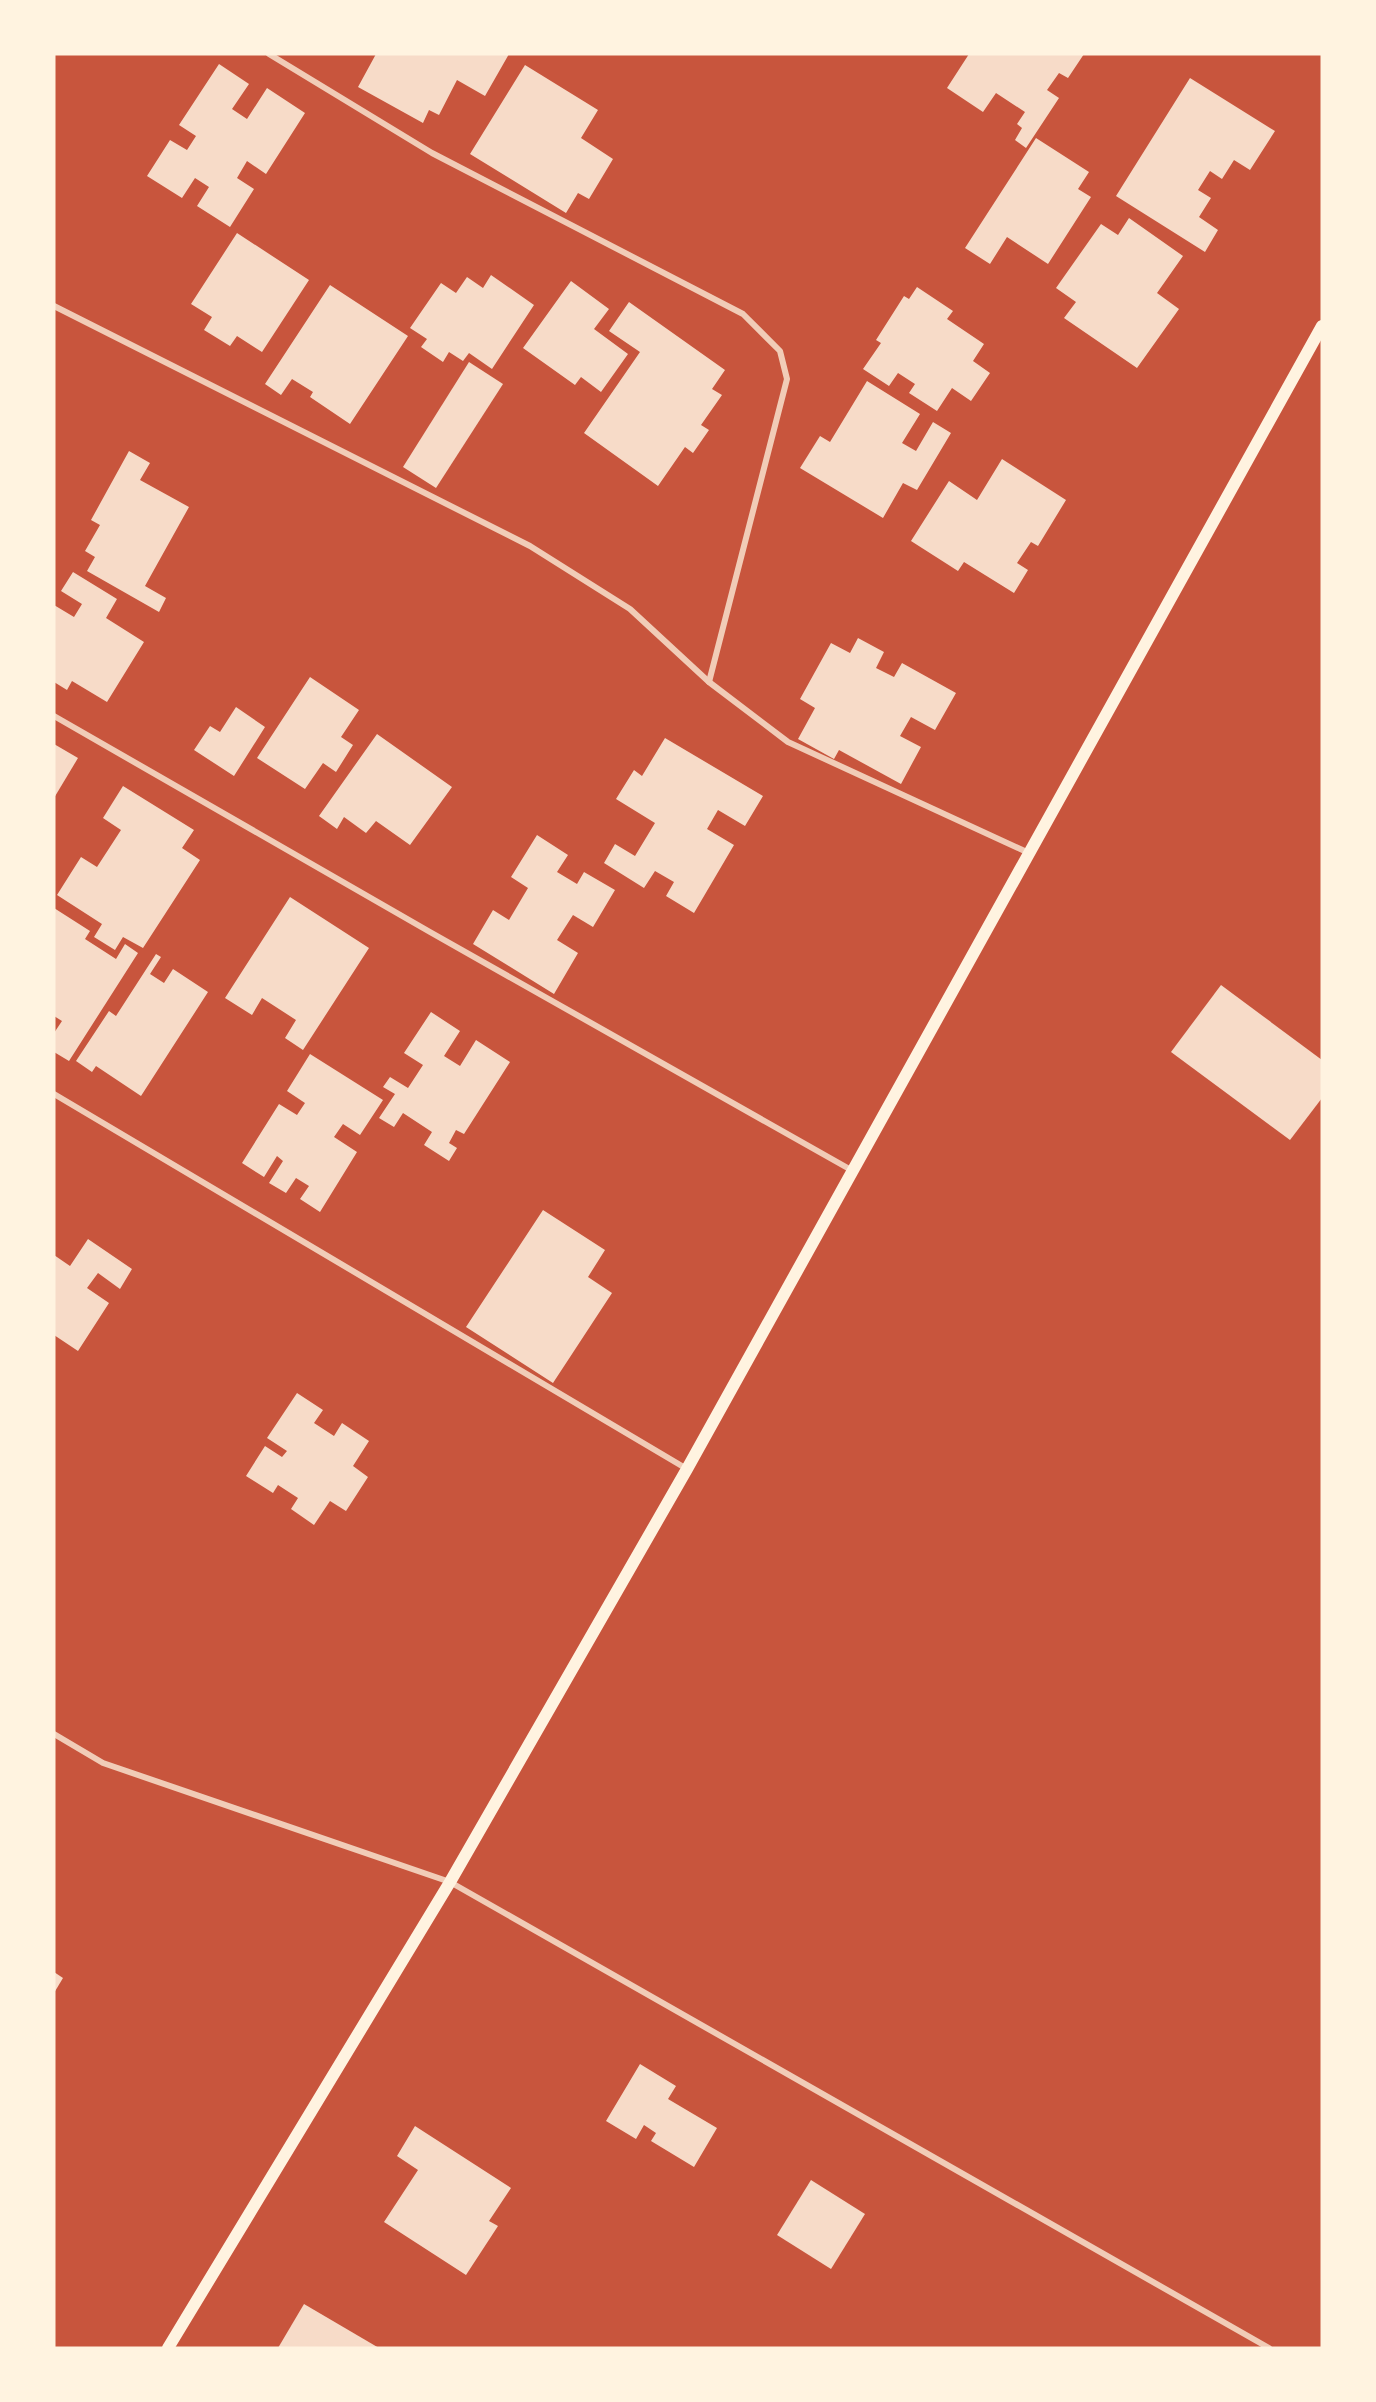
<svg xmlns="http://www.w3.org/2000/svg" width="1376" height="2402" viewBox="0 0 1376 2402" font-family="Commissioner,sans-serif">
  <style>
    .building { fill: #f7dbc8 }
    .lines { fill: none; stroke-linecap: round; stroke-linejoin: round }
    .minor { stroke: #f1ccb7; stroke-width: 6 }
    .secondary { stroke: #fff3e0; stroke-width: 12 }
  </style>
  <rect width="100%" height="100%" fill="#c8553d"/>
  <g class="building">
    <path d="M 376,54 L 509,54 L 485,96 L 457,80 L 439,115 L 429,110 L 423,123 L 358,87 Z"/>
    <path d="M 969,54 L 1084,54 L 1068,78 L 1059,73 L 1047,90 L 1059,98 L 1026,148 L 1015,140 L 1022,128 L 1017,124 L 1025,112 L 996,93 L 983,112 L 947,88 Z"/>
    <path d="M 219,64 L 249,84 L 232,109 L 247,119 L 267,88 L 305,113 L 266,174 L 247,161 L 237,178 L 254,189 L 230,227 L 197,206 L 209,187 L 195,178 L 182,198 L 147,176 L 170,140 L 187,150 L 196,136 L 179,125 Z"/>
    <path d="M 525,65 L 598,110 L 581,138 L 613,159 L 589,199 L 578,193 L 566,213 L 470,154 Z"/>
    <path d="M 1190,78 L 1275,131 L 1250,170 L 1234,160 L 1222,179 L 1210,171 L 1198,190 L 1211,198 L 1199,217 L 1218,230 L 1205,252 L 1116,196 Z"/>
    <path d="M 1036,138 L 1089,172 L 1078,189 L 1091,197 L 1048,264 L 1007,237 L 990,264 L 965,248 Z"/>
    <path d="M 1129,218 L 1183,256 L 1157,293 L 1179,309 L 1137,368 L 1064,318 L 1076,302 L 1056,288 L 1101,224 L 1118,235 Z"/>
    <path d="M 237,233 L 309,280 L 262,352 L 237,336 L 230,346 L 204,330 L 212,317 L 191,304 Z"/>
    <path d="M 491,275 L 534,305 L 492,369 L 469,353 L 463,361 L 449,352 L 443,362 L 421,347 L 427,339 L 410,328 L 441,283 L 456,293 L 467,277 L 483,288 Z"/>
    <path d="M 571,281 L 609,309 L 594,329 L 628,354 L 601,392 L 581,377 L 575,385 L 523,348 Z"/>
    <path d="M 330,285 L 408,336 L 350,424 L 310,397 L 313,392 L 292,379 L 281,395 L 265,384 Z"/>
    <path d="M 917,287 L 953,311 L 947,319 L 984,344 L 973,361 L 990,373 L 971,401 L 952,388 L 937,411 L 909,393 L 915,384 L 898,373 L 889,386 L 863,369 L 881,343 L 876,340 L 904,296 L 909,299 Z"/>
    <path d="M 629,302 L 725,370 L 712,389 L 722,395 L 701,425 L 709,430 L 693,453 L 685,447 L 658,486 L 584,433 L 640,352 L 609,331 Z"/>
    <path d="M 469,362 L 503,384 L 436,488 L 403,467 Z"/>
    <path d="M 867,381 L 920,414 L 902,443 L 916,451 L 933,422 L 951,433 L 917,490 L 903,483 L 883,518 L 800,468 L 820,436 L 830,442 Z"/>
    <path d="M 129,451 L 150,463 L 140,480 L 189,507 L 145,586 L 166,598 L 159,612 L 87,571 L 95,557 L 85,551 L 100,525 L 91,520 Z"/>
    <path d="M 1002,459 L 1066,500 L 1038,546 L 1031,542 L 1017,563 L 1028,570 L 1014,593 L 964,562 L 958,571 L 911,541 L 949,481 L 977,500 Z"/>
    <path d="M 73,572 L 117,599 L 106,618 L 144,642 L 107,702 L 72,681 L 67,690 L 54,682 L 54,605 L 74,617 L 82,604 L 61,591 Z"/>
    <path d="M 858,638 L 884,652 L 876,668 L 894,677 L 902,663 L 956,693 L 935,730 L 911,717 L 900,736 L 921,747 L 901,784 L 839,750 L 834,759 L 798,739 L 815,708 L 800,699 L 831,643 L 850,653 Z"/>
    <path d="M 310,677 L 359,710 L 341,737 L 353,745 L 336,772 L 323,763 L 305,789 L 257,758 Z"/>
    <path d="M 236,707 L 265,727 L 234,776 L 194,750 L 210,726 L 220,732 Z"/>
    <path d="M 377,734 L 452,787 L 410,845 L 376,821 L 366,833 L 344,817 L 337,829 L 319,816 Z"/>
    <path d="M 665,738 L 763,796 L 745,826 L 718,810 L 707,829 L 734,845 L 694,913 L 666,896 L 674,882 L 655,871 L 644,888 L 604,863 L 615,844 L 635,856 L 655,823 L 616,799 L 634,770 L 642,776 Z"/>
    <path d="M 54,744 L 78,758 L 54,798 Z"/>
    <path d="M 123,786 L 194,830 L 182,848 L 200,860 L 143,948 L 123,937 L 115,950 L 94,937 L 102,924 L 57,895 L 81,857 L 97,867 L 121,830 L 103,818 Z"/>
    <path d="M 537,835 L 568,855 L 557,872 L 577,884 L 584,872 L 615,890 L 593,927 L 573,915 L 557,940 L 578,953 L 554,994 L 473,944 L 493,910 L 509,920 L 528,888 L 511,877 Z"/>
    <path d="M 290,897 L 369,948 L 303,1050 L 285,1038 L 296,1020 L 262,998 L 252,1015 L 225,998 Z"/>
    <path d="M 54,908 L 90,931 L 85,939 L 116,959 L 125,944 L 138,953 L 69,1061 L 54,1052 L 54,1033 L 62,1021 L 54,1016 Z"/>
    <path d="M 156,954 L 161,957 L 150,974 L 164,983 L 173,969 L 208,992 L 141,1096 L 96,1066 L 92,1072 L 76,1061 L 109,1011 L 116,1016 Z"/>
    <path d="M 1221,985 L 1322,1060 L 1322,1098 L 1290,1140 L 1171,1052 Z"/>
    <path d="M 431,1012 L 460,1031 L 444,1056 L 460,1066 L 476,1040 L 510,1062 L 464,1134 L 456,1130 L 449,1143 L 457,1148 L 449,1161 L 424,1145 L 432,1132 L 403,1113 L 394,1127 L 379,1118 L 395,1094 L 383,1087 L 390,1077 L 408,1088 L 423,1065 L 404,1053 Z"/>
    <path d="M 310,1054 L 383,1100 L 360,1135 L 343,1124 L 334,1137 L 357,1152 L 320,1212 L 300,1199 L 309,1186 L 296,1178 L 286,1193 L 269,1183 L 283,1161 L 277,1156 L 264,1177 L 242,1163 L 279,1104 L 297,1115 L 305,1103 L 287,1091 Z"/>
    <path d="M 543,1210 L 605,1250 L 588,1277 L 612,1293 L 553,1383 L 466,1327 Z"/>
    <path d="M 88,1239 L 132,1269 L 120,1289 L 98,1273 L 87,1288 L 109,1303 L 78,1351 L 54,1335 L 54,1255 L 70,1266 Z"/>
    <path d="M 297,1393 L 323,1410 L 314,1423 L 334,1436 L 342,1423 L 369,1441 L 353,1466 L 368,1477 L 346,1511 L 330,1501 L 314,1525 L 291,1509 L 298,1498 L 278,1485 L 273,1493 L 246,1476 L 265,1446 L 282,1457 L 287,1451 L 267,1438 Z"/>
    <path d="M 54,1972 L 63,1978 L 54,1993 Z"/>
    <path d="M 640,2064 L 676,2086 L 668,2099 L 717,2128 L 694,2167 L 651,2141 L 656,2133 L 644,2125 L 636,2139 L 606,2121 Z"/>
    <path d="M 415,2126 L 511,2188 L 489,2221 L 498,2226 L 466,2275 L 384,2222 L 418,2170 L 397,2156 Z"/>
    <path d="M 811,2180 L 865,2214 L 831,2269 L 777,2235 Z"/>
    <path d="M 304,2304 L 379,2348 L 278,2348 Z"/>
  </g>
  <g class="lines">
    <g class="minor">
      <path d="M 269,54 L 432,153 L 743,314 L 780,351 L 787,379 L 709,682"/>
      <path d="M 54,306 L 530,546 L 630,609 L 709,682 L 788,742 L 1029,853"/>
      <path d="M 54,716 L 430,932 L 853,1171"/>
      <path d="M 54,1094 L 687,1469"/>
      <path d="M 54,1734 L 103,1763 L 450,1882 L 1269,2348"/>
    </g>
    <path class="secondary" d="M 168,2348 L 450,1882 L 687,1469 L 1322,326"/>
  </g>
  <rect width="1376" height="2402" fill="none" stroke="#fff3e0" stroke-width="111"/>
</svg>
